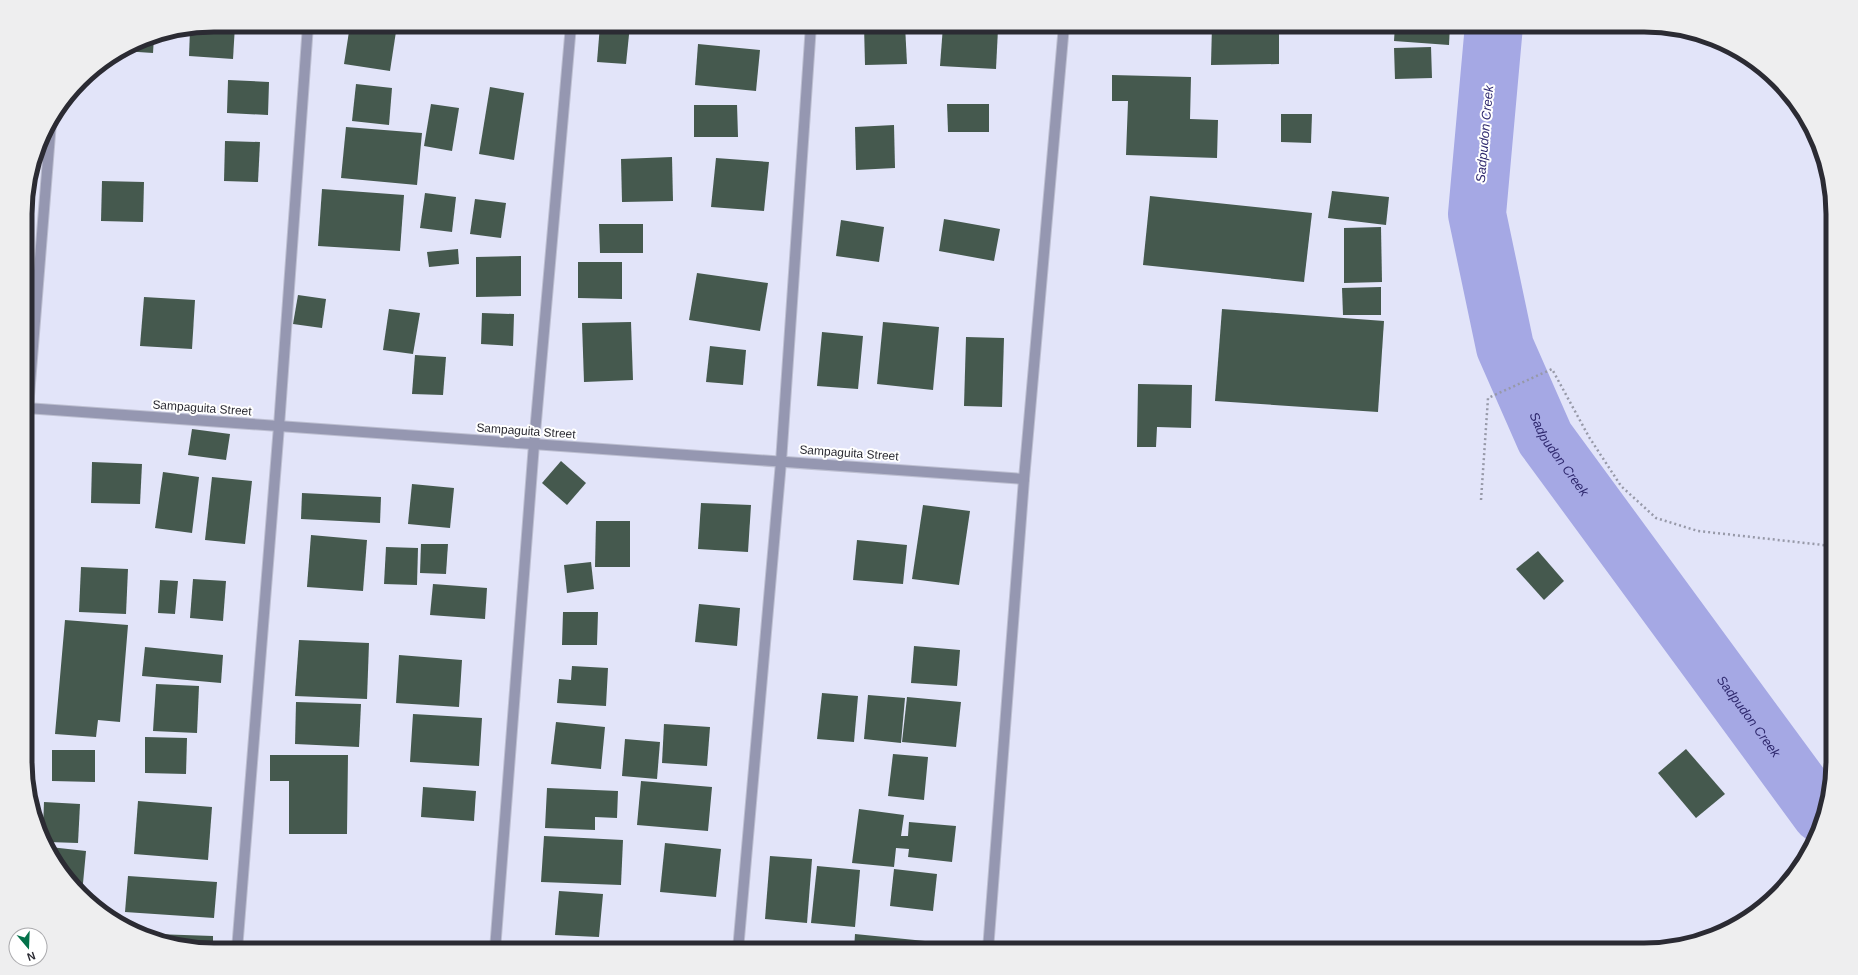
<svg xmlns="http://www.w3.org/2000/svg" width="1858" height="975" viewBox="0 0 1858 975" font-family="Helvetica,sans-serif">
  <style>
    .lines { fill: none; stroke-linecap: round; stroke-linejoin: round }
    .river { stroke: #a5a8e4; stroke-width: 58 }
    .building { fill: #45594e }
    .minor-casing { stroke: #bdbfd1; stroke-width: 12 }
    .path { stroke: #9799a8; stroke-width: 2.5; stroke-dasharray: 2 3; stroke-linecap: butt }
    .minor { stroke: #9597b1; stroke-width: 10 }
    .labels { text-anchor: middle; stroke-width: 4; stroke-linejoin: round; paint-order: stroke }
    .street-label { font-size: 12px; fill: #2b2b33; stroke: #fff }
    .water-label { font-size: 13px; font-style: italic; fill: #2f296e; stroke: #fff }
    .rim { fill: none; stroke: #2b2b33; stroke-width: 5 }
  </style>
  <rect width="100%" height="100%" fill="#e2e4f9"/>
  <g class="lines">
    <path class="river" id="s1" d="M 1494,25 L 1477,214 L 1505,347 L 1545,438 L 1821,814"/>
  </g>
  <g class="building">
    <path d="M 214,25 L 235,25 L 233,59 L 189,56 L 190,30 Z"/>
    <path d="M 350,25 L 397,25 L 390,71 L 344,64 Z"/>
    <path d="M 600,25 L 630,25 L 626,64 L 597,62 Z"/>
    <path d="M 864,25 L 905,25 L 907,64 L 865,65 Z"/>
    <path d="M 1212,25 L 1279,25 L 1279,64 L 1211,65 Z"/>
    <path d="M 1395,25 L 1450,25 L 1449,45 L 1394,41 Z"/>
    <path d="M 943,26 L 998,29 L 996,69 L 940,66 Z"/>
    <path d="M 154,37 L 153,53 L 123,51 L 142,39 Z"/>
    <path d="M 698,44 L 760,50 L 756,91 L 695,85 Z"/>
    <path d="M 1431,47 L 1432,78 L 1395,79 L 1394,48 Z"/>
    <path d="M 1112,75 L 1191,77 L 1190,119 L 1218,120 L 1217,158 L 1126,155 L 1128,101 L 1112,101 Z"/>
    <path d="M 228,80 L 269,82 L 268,115 L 227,113 Z"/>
    <path d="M 356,84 L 392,88 L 389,125 L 352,121 Z"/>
    <path d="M 490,87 L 524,93 L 514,160 L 479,154 Z"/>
    <path d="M 431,104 L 459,108 L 452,151 L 424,146 Z"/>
    <path d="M 947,104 L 989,104 L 989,132 L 948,132 Z"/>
    <path d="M 694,105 L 737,105 L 738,137 L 694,137 Z"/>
    <path d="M 1281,114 L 1312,114 L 1311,143 L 1281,142 Z"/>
    <path d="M 894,125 L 895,168 L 856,170 L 855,127 Z"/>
    <path d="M 346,127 L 422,133 L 417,185 L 341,178 Z"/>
    <path d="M 225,141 L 260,142 L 258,182 L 224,181 Z"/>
    <path d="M 672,157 L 673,201 L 622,202 L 621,159 Z"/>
    <path d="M 716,158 L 769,162 L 764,211 L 711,207 Z"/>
    <path d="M 102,181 L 144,182 L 143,222 L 101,221 Z"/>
    <path d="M 322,189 L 404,195 L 400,251 L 318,246 Z"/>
    <path d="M 1332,191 L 1389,197 L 1386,225 L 1328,218 Z"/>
    <path d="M 425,193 L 456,197 L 452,232 L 420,228 Z"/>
    <path d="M 1150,196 L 1312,213 L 1304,282 L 1143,265 Z"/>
    <path d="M 475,199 L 506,203 L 501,238 L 470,234 Z"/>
    <path d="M 944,219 L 1000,229 L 994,261 L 939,251 Z"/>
    <path d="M 841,220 L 884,227 L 879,262 L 836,256 Z"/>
    <path d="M 599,224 L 643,224 L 643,253 L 600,253 Z"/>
    <path d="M 1381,227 L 1382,282 L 1344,283 L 1344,228 Z"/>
    <path d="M 458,249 L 459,264 L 429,267 L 427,252 Z"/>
    <path d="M 521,256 L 521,296 L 476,297 L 476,257 Z"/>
    <path d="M 578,262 L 622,262 L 622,299 L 578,298 Z"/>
    <path d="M 697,273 L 768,283 L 760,331 L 689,320 Z"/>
    <path d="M 1381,287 L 1381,315 L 1343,315 L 1342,288 Z"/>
    <path d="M 298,295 L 326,299 L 322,328 L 293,324 Z"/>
    <path d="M 144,297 L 195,300 L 192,349 L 140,346 Z"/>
    <path d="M 389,309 L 420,313 L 413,354 L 383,350 Z"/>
    <path d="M 1222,309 L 1384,321 L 1378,412 L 1215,401 Z"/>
    <path d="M 482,313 L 514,314 L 513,346 L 481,344 Z"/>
    <path d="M 631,322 L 633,380 L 584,382 L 582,323 Z"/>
    <path d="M 883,322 L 939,327 L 933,390 L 877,384 Z"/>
    <path d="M 822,332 L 863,336 L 858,389 L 817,386 Z"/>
    <path d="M 966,337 L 1004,338 L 1002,407 L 964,406 Z"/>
    <path d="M 710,346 L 746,350 L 743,385 L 706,382 Z"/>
    <path d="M 415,355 L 446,357 L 443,395 L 412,394 Z"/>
    <path d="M 1138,384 L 1192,385 L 1191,428 L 1157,427 L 1156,447 L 1137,447 Z"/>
    <path d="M 192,429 L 230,434 L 226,460 L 188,455 Z"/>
    <path d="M 561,461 L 586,483 L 567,505 L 542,483 Z"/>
    <path d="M 92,462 L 142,464 L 140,504 L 91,503 Z"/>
    <path d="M 163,472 L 199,477 L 192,533 L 155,528 Z"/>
    <path d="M 212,477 L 252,481 L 245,544 L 205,540 Z"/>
    <path d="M 412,484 L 454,488 L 450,528 L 408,524 Z"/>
    <path d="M 302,493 L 381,497 L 380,523 L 301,519 Z"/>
    <path d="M 701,503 L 751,505 L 748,552 L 698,549 Z"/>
    <path d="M 923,505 L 970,511 L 959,585 L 912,579 Z"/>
    <path d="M 596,521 L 630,521 L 630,567 L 595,567 Z"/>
    <path d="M 311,535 L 367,540 L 363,591 L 307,587 Z"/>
    <path d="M 857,540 L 907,545 L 903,584 L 853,580 Z"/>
    <path d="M 421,544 L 448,544 L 446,574 L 420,573 Z"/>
    <path d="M 386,547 L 418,548 L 417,585 L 384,584 Z"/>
    <path d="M 1538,551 L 1564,581 L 1544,600 L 1516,569 Z"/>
    <path d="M 591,562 L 594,589 L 567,593 L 564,565 Z"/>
    <path d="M 81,567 L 128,569 L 126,614 L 79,612 Z"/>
    <path d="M 193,579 L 226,581 L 223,621 L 190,618 Z"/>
    <path d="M 160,580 L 178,581 L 175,614 L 158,613 Z"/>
    <path d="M 433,584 L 487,588 L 485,619 L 430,615 Z"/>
    <path d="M 699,604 L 740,608 L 737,646 L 695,642 Z"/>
    <path d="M 563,612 L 598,612 L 597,645 L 562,645 Z"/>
    <path d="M 65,620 L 128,625 L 120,722 L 98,720 L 96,737 L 55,734 Z"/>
    <path d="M 299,640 L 369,643 L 367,699 L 295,696 Z"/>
    <path d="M 914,646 L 960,650 L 957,686 L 911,683 Z"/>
    <path d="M 145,647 L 223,655 L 221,683 L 142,676 Z"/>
    <path d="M 399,655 L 462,660 L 459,707 L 396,703 Z"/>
    <path d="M 572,666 L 608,668 L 606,706 L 557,703 L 559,679 L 571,680 Z"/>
    <path d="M 156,684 L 199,686 L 197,733 L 153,731 Z"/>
    <path d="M 822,693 L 858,696 L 854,742 L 817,739 Z"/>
    <path d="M 868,695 L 905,698 L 901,743 L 864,739 Z"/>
    <path d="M 907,697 L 961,702 L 956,747 L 902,742 Z"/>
    <path d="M 296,702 L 361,704 L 359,747 L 295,744 Z"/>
    <path d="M 413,714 L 482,718 L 479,766 L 410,762 Z"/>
    <path d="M 556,722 L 605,727 L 601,769 L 551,764 Z"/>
    <path d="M 664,724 L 710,727 L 707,766 L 662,763 Z"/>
    <path d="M 145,737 L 187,738 L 186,774 L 145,773 Z"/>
    <path d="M 625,739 L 660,742 L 657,779 L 622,776 Z"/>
    <path d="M 1686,749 L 1725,794 L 1696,818 L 1658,773 Z"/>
    <path d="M 52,750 L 95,750 L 95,782 L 52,781 Z"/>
    <path d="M 893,754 L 928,757 L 924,800 L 888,796 Z"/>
    <path d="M 270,755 L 348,755 L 347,834 L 289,834 L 289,781 L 270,781 Z"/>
    <path d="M 641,781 L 712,787 L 708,831 L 637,825 Z"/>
    <path d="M 423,787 L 476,791 L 474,821 L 421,817 Z"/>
    <path d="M 547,788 L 618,791 L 617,818 L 595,817 L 595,830 L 545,828 Z"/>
    <path d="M 138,801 L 212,807 L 208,860 L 134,854 Z"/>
    <path d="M 44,802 L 80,804 L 78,843 L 48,842 L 43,829 Z"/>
    <path d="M 859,809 L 904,815 L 901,836 L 908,836 L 909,822 L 956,826 L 952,862 L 908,857 L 909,849 L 896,848 L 894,867 L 852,863 Z"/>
    <path d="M 544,836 L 623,840 L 621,885 L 541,882 Z"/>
    <path d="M 665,843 L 721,849 L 716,897 L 660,892 Z"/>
    <path d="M 50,847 L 86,851 L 82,894 L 57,866 Z"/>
    <path d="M 770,856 L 812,859 L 807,923 L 765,919 Z"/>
    <path d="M 817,866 L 860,870 L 855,927 L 811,923 Z"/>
    <path d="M 894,869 L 937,874 L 933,911 L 890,906 Z"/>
    <path d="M 128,876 L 217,882 L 214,918 L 125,912 Z"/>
    <path d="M 559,891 L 603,894 L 599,937 L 555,935 Z"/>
    <path d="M 123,926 L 142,926 L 142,933 L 130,930 Z"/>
    <path d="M 155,934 L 213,936 L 213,950 L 155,936 Z"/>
    <path d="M 855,934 L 935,942 L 934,950 L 854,950 Z"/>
  </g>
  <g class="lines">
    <g class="minor-casing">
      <g id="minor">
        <path d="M 26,408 L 1024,479"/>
        <path d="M 26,433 L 51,122"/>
        <path d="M 237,950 L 279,426 L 308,25"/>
        <path d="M 495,950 L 534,444 L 571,25"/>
        <path d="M 738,950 L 781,462 L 811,25"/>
        <path d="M 988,950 L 1024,479 L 1064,25"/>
      </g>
    </g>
    <path class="path" d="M 1481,500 L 1488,398 L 1552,369 L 1589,437 L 1621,486 L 1656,518 L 1698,531 L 1832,546"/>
    <use href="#minor" class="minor"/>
  </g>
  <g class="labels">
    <g class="street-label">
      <text transform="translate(202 408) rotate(4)" y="4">Sampaguita Street</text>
      <text transform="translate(526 431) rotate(4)" y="4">Sampaguita Street</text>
      <text transform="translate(849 453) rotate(4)" y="4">Sampaguita Street</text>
    </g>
    <g class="water-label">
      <text transform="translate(1484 134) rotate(-85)" y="5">Sadpudon Creek</text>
      <text dy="5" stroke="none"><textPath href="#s1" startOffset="446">Sadpudon Creek</textPath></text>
      <text dy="5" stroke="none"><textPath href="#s1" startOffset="770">Sadpudon Creek</textPath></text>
    </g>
  </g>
  <path d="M0 0H1858V975H0ZM214 32H1644A182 182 0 0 1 1826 214V761A182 182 0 0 1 1644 943H214A182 182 0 0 1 32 761V214A182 182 0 0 1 214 32Z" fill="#eeeeef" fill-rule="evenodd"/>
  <path class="rim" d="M214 32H1644A182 182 0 0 1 1826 214V761A182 182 0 0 1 1644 943H214A182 182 0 0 1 32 761V214A182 182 0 0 1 214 32Z"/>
  <g transform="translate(28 947) rotate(161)"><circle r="19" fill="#ffffff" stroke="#aaaaad"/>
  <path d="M0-3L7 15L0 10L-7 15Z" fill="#037149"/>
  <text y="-6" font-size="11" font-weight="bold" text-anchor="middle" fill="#2b2b33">N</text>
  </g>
</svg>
